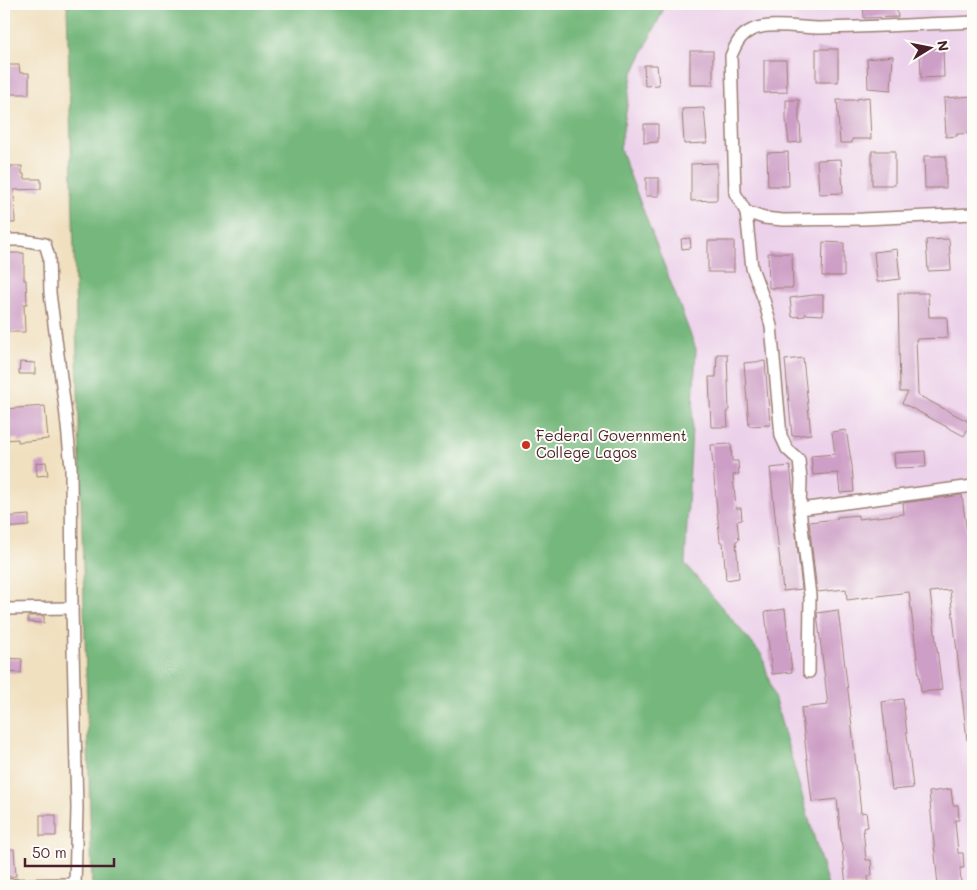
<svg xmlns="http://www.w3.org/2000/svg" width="977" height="890" viewBox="0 0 977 890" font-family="Mali,sans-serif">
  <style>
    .built { fill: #ecd1ea }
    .forest { fill: #74b77b; stroke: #5f6b53 }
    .building { fill: #ce9fc6 }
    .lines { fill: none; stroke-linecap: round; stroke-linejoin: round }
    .minor-casing { stroke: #9d8076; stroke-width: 14 }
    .minor { stroke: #fff; stroke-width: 11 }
    .poi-dot { fill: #c8321e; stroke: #fdfcf7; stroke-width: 2 }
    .labels { text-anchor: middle; stroke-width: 4; stroke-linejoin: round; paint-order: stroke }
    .poi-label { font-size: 15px; fill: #4a1f2b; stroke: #fdfcf7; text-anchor: start }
  </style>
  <rect width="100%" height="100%" fill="#fdfcf7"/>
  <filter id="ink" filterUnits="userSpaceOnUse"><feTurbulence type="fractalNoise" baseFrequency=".02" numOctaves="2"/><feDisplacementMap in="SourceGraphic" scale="10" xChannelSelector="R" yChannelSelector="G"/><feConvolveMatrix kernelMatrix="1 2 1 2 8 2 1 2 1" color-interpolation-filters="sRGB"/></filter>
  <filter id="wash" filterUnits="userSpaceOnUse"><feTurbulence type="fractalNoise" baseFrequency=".0096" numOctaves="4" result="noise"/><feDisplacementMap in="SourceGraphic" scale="20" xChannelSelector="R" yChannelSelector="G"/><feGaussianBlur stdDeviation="1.12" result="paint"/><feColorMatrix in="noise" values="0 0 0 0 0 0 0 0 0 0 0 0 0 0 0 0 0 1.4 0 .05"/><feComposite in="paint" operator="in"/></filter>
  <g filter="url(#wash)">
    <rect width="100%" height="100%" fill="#f0e0c0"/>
    <path class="built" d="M 67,4 L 973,4 L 973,886 L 92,886 Z"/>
    <path class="forest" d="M 67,4 L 759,4 L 758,7 L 666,4 L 632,75 L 620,149 L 696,349 L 685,564 L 762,655 L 828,886 L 92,886 Z"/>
    <g id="blocks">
      <g class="building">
        <path d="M 863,4 L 896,4 L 898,17 L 864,18 Z"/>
        <path d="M 920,47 L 943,47 L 944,77 L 921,78 Z"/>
        <rect x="816" y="49" width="22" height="33"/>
        <rect x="690" y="51" width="23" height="34"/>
        <path d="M 893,56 L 891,90 L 868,88 L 867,59 Z"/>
        <path d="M 764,60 L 786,60 L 787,92 L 764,93 Z"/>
        <path d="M 4,65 L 19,65 L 20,73 L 29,73 L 29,94 L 4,94 Z"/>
        <path d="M 644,65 L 657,65 L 659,85 L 645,86 Z"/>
        <path d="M 973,96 L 973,133 L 957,134 L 957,136 L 946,137 L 944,98 Z"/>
        <path d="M 869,97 L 871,139 L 852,139 L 852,143 L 840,143 L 837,100 L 857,100 L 857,99 Z"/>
        <path d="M 786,100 L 799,100 L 799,122 L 800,122 L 801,142 L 789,143 L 786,120 Z"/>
        <path d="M 704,108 L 707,143 L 684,144 L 682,109 Z"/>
        <path d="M 644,124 L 658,124 L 658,142 L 644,143 Z"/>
        <rect x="872" y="151" width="23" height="34"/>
        <path d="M 788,152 L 789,186 L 768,186 L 767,153 Z"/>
        <path d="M 924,156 L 946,156 L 946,188 L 925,188 Z"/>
        <path d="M 841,159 L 843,193 L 819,194 L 817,160 Z"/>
        <path d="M 717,163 L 717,200 L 691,201 L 691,164 Z"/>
        <path d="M 4,166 L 22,166 L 22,174 L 24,174 L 24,179 L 41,179 L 41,189 L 14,190 L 15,223 L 4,223 Z"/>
        <rect x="646" y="178" width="13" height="18"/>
        <path d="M 690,238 L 691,248 L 682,249 L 681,239 Z"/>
        <path d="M 949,239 L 951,270 L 928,271 L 926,240 Z"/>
        <rect x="708" y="241" width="26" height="31"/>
        <path d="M 823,242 L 844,243 L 844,276 L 822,276 Z"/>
        <path d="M 897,249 L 900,279 L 877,282 L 874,252 Z"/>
        <path d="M 4,253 L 24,253 L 24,280 L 26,280 L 27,304 L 24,304 L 25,332 L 4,332 Z"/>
        <path d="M 768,253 L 792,253 L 793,288 L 769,288 Z"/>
        <path d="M 898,293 L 928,293 L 929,317 L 947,317 L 948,338 L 916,339 L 918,395 L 971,423 L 964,436 L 902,403 L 908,392 L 900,392 Z"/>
        <path d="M 814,295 L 823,295 L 823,315 L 805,314 L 805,316 L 792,317 L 790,298 Z"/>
        <path d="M 717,354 L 727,354 L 729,411 L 727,411 L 728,427 L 711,427 L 709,377 L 716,377 Z"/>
        <path d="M 803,358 L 811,434 L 792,436 L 785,360 Z"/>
        <path d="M 765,361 L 770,425 L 749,426 L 744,363 Z"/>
        <path d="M 20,362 L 35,363 L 35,374 L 19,374 Z"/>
        <path d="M 45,406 L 48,439 L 18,442 L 18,439 L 4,440 L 4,409 Z"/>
        <path d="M 846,430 L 852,466 L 854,492 L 840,493 L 838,473 L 813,475 L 811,456 L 835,454 L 832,432 Z"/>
        <path d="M 731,444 L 732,461 L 738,461 L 739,474 L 733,475 L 736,508 L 741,508 L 742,520 L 737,521 L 739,540 L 736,541 L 739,578 L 726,580 L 723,542 L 720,542 L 711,445 Z"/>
        <path d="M 925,451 L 926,467 L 895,468 L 894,453 Z"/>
        <path d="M 46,462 L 48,475 L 37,476 L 36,463 Z"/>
        <path d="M 790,466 L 793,491 L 793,510 L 802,589 L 783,591 L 770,468 Z"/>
        <path d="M 962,495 L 973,583 L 970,584 L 973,610 L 973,740 L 967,740 L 950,590 L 930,592 L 942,690 L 921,692 L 909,592 L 847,600 L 846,589 L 817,592 L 809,522 L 837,519 L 837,517 L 858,515 L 858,519 L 904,514 L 903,503 Z"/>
        <path d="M 29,515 L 29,526 L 4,528 L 4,517 Z"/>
        <path d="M 785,609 L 792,672 L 772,674 L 765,612 Z"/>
        <path d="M 838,610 L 849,699 L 861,813 L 866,812 L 868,827 L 863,828 L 866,860 L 871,860 L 872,875 L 868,876 L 869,886 L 846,886 L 837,799 L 812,802 L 801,708 L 828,705 L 817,613 Z"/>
        <path d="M 28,616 L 44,616 L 44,623 L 28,622 Z"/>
        <path d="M 4,658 L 22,659 L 21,673 L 4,672 Z"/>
        <path d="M 903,699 L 913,788 L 892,790 L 882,702 Z"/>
        <path d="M 951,789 L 953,805 L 958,805 L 959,820 L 955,820 L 958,853 L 963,853 L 964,868 L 960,868 L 961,886 L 938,886 L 929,792 Z"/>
        <rect x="40" y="815" width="16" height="21"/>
        <path d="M 4,849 L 14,849 L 16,876 L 4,877 Z"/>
      </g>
    </g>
  </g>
  <g filter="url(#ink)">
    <use href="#blocks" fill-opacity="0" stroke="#9d8076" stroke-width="1"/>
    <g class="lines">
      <g class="minor-casing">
        <g id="minor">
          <path d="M 973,22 C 922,24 871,27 820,28 C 802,28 768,22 752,30 C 740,35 736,44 731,56 L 735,193 L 746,212 L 764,218 L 783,220 L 863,219 L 973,214"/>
          <path d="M 746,212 L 752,268 L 764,300 L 771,326 L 781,436 L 787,449 L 799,460 L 801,480 L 800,509 L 810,596 L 809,672"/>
          <path d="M 4,240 L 22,240 L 45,244 L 49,257 L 50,293 L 66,416 L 71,467 L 72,608 L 77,808 L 75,886"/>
          <path d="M 800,509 L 973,486"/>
          <path d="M 4,609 L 72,608"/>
          <path d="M 4,885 L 74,884"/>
        </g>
      </g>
      <use href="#minor" class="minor"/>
    </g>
  </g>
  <circle class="poi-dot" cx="526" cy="445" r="5"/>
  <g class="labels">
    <g class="poi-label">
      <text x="536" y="441">Federal Government<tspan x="536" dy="17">College Lagos</tspan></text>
    </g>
  </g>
  <rect width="977" height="890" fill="none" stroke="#fdfcf7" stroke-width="20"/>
  <g transform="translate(930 48) rotate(80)" stroke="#fdfcf7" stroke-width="4" paint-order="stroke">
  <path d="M0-4L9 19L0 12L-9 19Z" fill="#4a1f2b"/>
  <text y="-8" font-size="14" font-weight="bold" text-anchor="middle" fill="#4a1f2b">N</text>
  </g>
  <path d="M25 858v8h89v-8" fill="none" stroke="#4a1f2b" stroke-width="2.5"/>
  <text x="32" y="858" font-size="15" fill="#4a1f2b" stroke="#fdfcf7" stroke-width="4" paint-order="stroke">50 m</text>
</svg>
